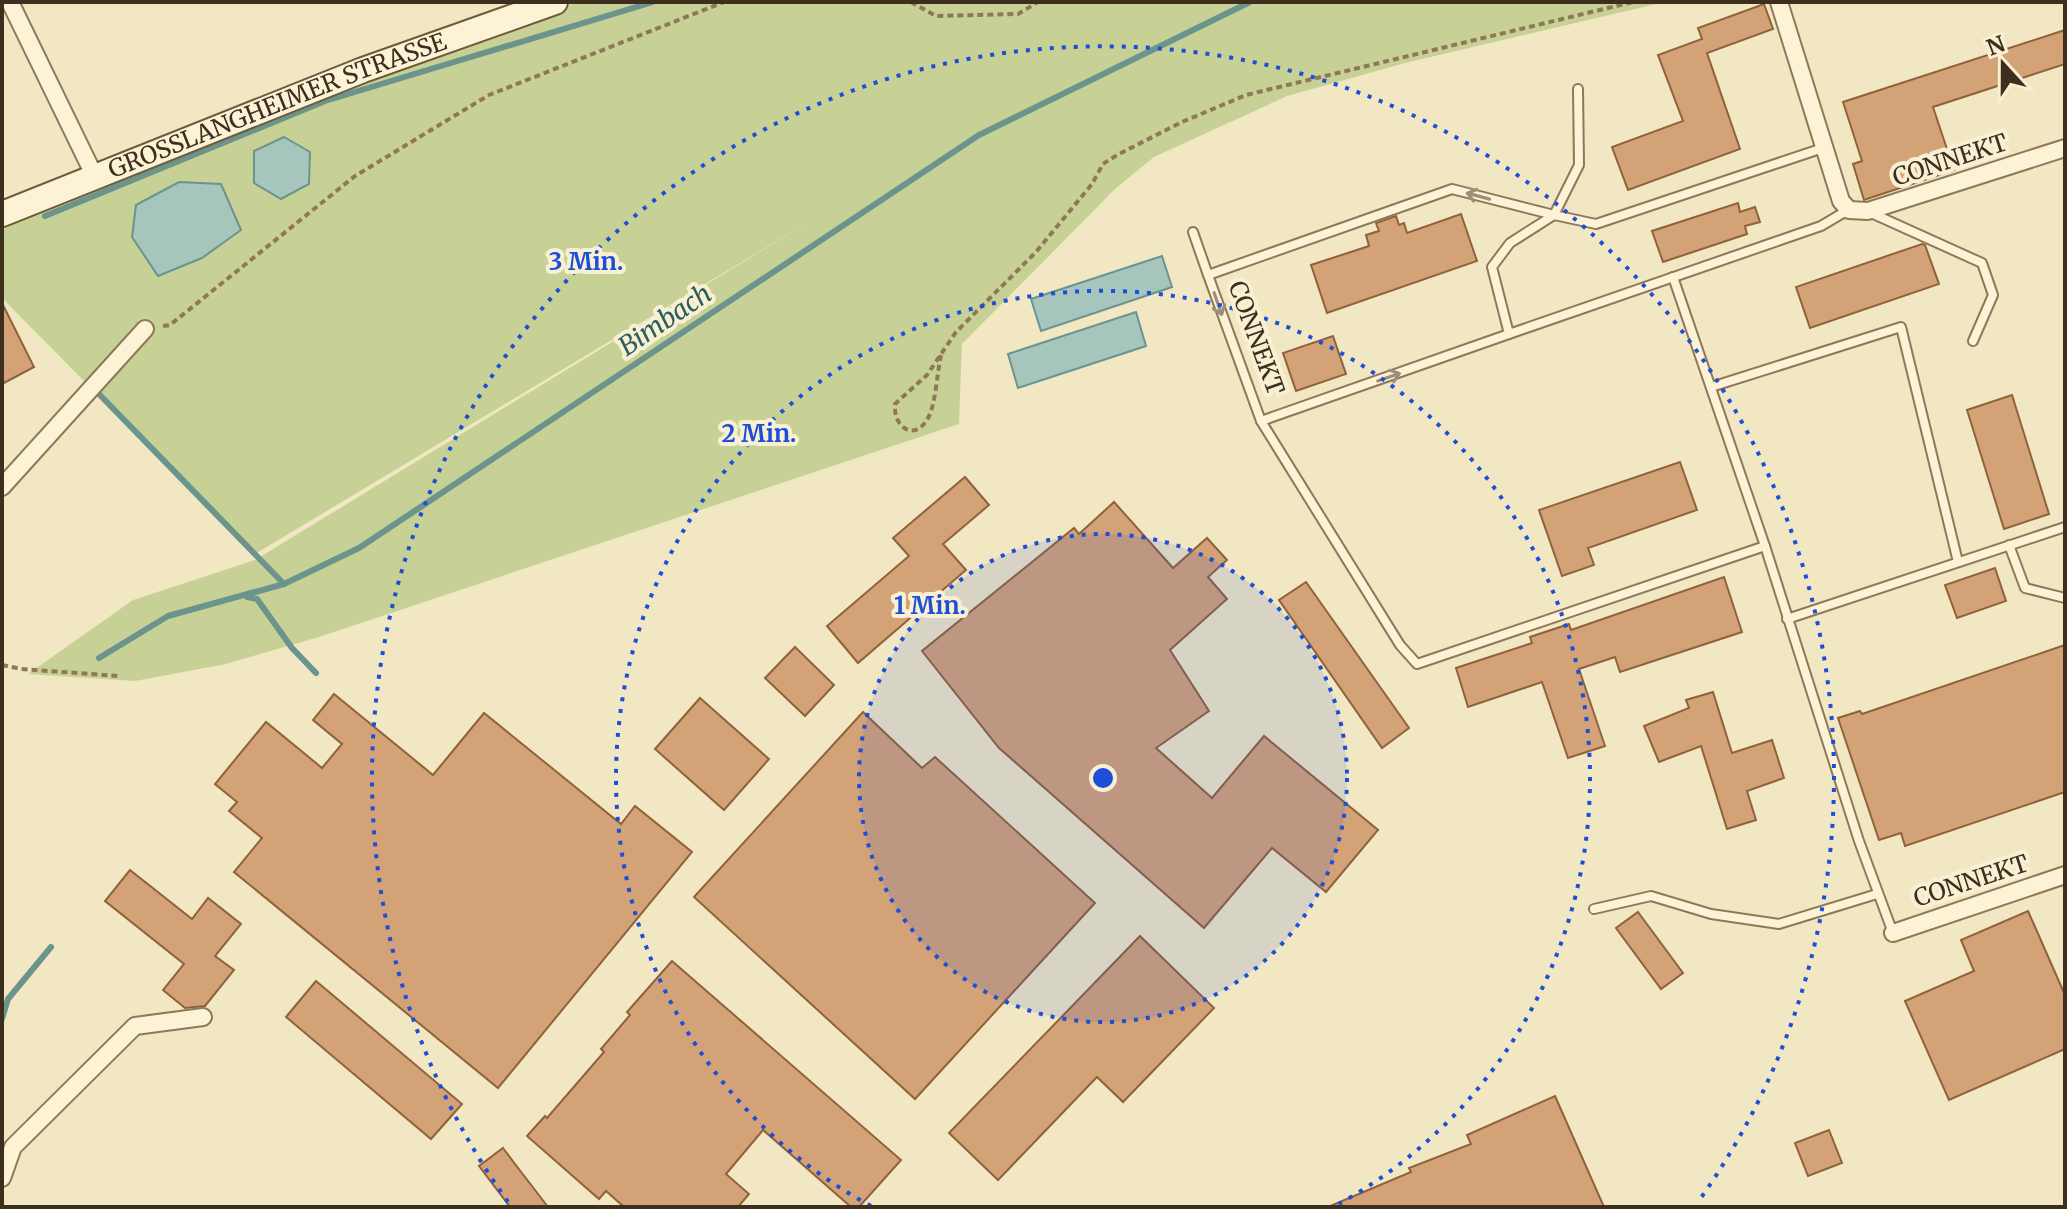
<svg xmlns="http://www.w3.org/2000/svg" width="2067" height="1209" viewBox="0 0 2067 1209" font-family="Merriweather,serif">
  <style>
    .green { fill: #c7d196 }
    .water { fill: #a5c5bd; stroke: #6b948c; stroke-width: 2 }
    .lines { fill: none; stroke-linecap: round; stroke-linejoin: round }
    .stream { stroke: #6b948c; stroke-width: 6 }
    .building { fill: #d3a276; stroke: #90623b; stroke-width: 2 }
    .lane-casing { stroke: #8e7858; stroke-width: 12 }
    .street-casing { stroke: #8e7858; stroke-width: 20 }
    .secondary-casing { stroke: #70593b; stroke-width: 28 }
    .path { stroke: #8e7858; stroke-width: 4; stroke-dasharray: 6 4; stroke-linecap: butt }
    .lane { stroke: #fcf3d7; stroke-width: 8 }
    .street { stroke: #fcf3d7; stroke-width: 16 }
    .secondary { stroke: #fcf3d7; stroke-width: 24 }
    .oneway { stroke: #9c907a }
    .ring { fill: none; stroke: #1d4ed8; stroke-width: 4; stroke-dasharray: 4 8 }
    .labels { text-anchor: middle; stroke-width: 8; stroke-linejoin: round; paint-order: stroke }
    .street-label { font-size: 24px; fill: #3d2e1d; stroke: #f9f0d3 }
    .water-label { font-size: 26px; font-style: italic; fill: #2b5e5e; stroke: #f9f0d3 }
    .centre { fill: #1d4ed8; stroke: #f9f0d3; stroke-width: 4 }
    .ring-label { font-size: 24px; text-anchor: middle; font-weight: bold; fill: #1d4ed8; stroke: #f9f0d3; stroke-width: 8; stroke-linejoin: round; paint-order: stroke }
  </style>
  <rect width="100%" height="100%" fill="#f2e7c3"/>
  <path class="green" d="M 578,2 L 1665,2 L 1405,63 L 1287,96 L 1154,157 L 1116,188 L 962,344 L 959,424 L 319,637 L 226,664 L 135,681 L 28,674 L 133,600 L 255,560 L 812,220 L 255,554 L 2,298 L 2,224 L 364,76 Z"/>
  <g class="water">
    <path d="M 284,137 L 310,152 L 309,184 L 281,199 L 254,183 L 254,151 Z"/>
    <path d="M 179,182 L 221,184 L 241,230 L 202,258 L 158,276 L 132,237 L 136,205 Z"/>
    <path d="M 1162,256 L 1172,287 L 1041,331 L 1031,299 Z"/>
    <path d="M 1136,312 L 1146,346 L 1018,388 L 1008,354 Z"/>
  </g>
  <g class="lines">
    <g class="stream">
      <path d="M 45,216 L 325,101 L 653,2"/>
      <path d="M 96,391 L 284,584"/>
      <path d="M 247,597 L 257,599 L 292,648 L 316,673"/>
      <path d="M 99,658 L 168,616 L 284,584 L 359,548 L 979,135 L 1250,2"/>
      <path d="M 2,1019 L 8,999 L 51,947"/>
    </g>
  </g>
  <g class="building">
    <path d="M 1764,4 L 1773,29 L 1707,53 L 1740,149 L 1628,190 L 1612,147 L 1683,121 L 1658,55 L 1702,39 L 1698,28 Z"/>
    <path d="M 2065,30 L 2065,64 L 1933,107 L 1954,170 L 1864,200 L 1853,164 L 1862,161 L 1843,102 Z"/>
    <path d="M 1738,203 L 1740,212 L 1755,207 L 1760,222 L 1745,226 L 1747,234 L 1663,262 L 1652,231 Z"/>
    <path d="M 1461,214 L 1477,261 L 1327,313 L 1311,265 L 1369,246 L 1366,235 L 1379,231 L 1376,223 L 1396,216 L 1399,225 L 1404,223 L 1407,233 Z"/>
    <path d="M 1922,244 L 1925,245 L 1939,284 L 1810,328 L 1796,287 Z"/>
    <path d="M 2,303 L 34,367 L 2,384 Z"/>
    <path d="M 1333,336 L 1346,374 L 1296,391 L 1283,353 Z"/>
    <path d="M 2012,395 L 2049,514 L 2004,529 L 1967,410 Z"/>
    <path d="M 1680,462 L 1697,510 L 1588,548 L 1594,565 L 1562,576 L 1539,510 Z"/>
    <path d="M 965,477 L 989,505 L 943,544 L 966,570 L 858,663 L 827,626 L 909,556 L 893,538 Z"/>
    <path d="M 1114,502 L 1173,568 L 1207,538 L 1227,560 L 1208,577 L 1227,599 L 1170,650 L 1209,711 L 1156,748 L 1212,798 L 1264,736 L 1378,830 L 1326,892 L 1272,848 L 1204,928 L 999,748 L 922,651 L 1074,528 L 1079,534 Z"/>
    <path d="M 1995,568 L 2006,601 L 1957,618 L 1945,585 Z"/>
    <path d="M 1724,577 L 1742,632 L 1620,672 L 1615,657 L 1579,669 L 1605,746 L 1568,758 L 1542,682 L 1468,707 L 1456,668 L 1532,643 L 1530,637 L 1569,624 L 1571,630 Z"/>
    <path d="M 1306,582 L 1409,728 L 1382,748 L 1279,600 Z"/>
    <path d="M 2065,645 L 2065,792 L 1905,846 L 1901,833 L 1879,840 L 1838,718 L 1860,711 L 1862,714 Z"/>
    <path d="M 795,647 L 834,685 L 805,716 L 765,678 Z"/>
    <path d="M 1713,692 L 1732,753 L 1772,740 L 1784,778 L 1747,791 L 1756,820 L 1727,829 L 1701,746 L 1659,762 L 1644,726 L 1689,708 L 1686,700 Z"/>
    <path d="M 334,694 L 433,775 L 484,713 L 621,824 L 635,806 L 692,852 L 498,1088 L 234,872 L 262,838 L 229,811 L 237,802 L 215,784 L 266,722 L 322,768 L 342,744 L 313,720 Z"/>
    <path d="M 700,698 L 769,759 L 724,810 L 655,749 Z"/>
    <path d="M 863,712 L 922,768 L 935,757 L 1095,903 L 915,1099 L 694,897 Z"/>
    <path d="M 130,870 L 192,919 L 208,898 L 241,924 L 215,956 L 234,970 L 205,1006 L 185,1008 L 163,990 L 184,964 L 105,901 Z"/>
    <path d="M 2028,911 L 2065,995 L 2065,1049 L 1949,1100 L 1905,1001 L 1974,971 L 1961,940 Z"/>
    <path d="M 1638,912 L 1683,973 L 1661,989 L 1616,928 Z"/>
    <path d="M 1140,936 L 1214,1008 L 1123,1102 L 1097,1077 L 998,1180 L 949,1133 Z"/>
    <path d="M 672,961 L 901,1160 L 859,1207 L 851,1207 L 763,1130 L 726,1174 L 749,1194 L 738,1207 L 624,1207 L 606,1191 L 599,1199 L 527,1136 L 545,1116 L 547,1118 L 604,1052 L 601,1049 L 630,1015 L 627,1012 Z"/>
    <path d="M 316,981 L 462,1104 L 431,1139 L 286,1017 Z"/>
    <path d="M 1555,1096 L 1604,1207 L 1328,1207 L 1411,1172 L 1409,1168 L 1471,1144 L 1467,1135 Z"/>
    <path d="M 1829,1130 L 1842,1163 L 1808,1176 L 1795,1143 Z"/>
    <path d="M 503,1148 L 515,1164 L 548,1207 L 510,1207 L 479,1166 Z"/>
  </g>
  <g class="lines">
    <g class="lane-casing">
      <g id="lane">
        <path d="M 1823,148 L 1596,224 L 1554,215 L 1510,243 L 1492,267 L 1509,334 L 1821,226 L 1848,210"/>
        <path d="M 1869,212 L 1982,263 L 1993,295 L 1973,341"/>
        <path d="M 1193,232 L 1208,275"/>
        <path d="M 1673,277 L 1765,546 L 1859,841 L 1893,933"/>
        <path d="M 1509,334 L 1261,421 L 1208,275 L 1452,189 L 1554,215 L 1579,165 L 1578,89"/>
        <path d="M 1711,387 L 1901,327 L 1958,562"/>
        <path d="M 1261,421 L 1400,645 L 1417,664 L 1765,546"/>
        <path d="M 2009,545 L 2025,588 L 2065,598"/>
        <path d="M 1787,619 L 2065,527"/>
        <path d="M 1594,909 L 1651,896 L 1711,914 L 1779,924 L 1877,894"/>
      </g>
    </g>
    <g class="street-casing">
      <g id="street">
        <path d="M 10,2 L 95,177"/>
        <path d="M 1779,2 L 1841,201 L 1849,210 L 1868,211 L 2065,148"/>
        <path d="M 2,487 L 145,329"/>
        <path d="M 1893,933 L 2065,875"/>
        <path d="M 2,1178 L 13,1147 L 135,1026 L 203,1017"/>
      </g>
    </g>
    <g class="secondary-casing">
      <g id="secondary">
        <path id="s1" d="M 2,214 L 363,70 L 555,2"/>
      </g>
    </g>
    <g class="path">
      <path d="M 911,2 L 936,16 L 1018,14 L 1038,2"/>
      <path d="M 163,326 L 170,325 L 355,176 L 489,95 L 724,2"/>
      <path d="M 941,355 C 937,372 936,404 928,418 C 915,442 893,428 895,404 L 927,375 L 956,332 L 1036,252 L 1092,184 L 1103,164 L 1117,155 L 1182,122 L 1246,95 L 1633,2"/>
      <path d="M 2,665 L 21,669 L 119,676"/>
    </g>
    <use href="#lane" class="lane"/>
    <use href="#street" class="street"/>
    <use href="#secondary" class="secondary"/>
  </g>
  <defs><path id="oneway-shaft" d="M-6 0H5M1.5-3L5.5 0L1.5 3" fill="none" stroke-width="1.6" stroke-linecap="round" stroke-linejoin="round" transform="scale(2)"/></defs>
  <g class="oneway">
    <use href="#oneway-shaft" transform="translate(1478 196) rotate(-165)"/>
    <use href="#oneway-shaft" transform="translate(1218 304) rotate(71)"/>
    <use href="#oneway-shaft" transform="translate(1389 377) rotate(-19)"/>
  </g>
  <circle cx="1103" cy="778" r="244" fill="#1d4ed8" fill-opacity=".12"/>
  <g class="ring">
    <circle cx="1103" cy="778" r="244"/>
    <path d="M871 1206A487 487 0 1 1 1335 1206"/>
    <path d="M508 1202A731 731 0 1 1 1698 1202"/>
  </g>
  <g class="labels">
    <g class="street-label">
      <text dy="8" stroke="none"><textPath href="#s1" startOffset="296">GROSSLANGHEIMER STRASSE</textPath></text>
      <text transform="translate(1950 160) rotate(-18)" y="8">CONNEKT</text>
      <text transform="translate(1256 338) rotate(70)" y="8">CONNEKT</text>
      <text transform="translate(1971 881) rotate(-18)" y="8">CONNEKT</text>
    </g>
    <g class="water-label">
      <text transform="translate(665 320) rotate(-34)" y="9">Bimbach</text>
    </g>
  </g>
  <circle cx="1103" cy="778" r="12" class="centre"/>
  <g class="ring-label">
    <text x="586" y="270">3 Min.</text>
    <text x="759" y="442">2 Min.</text>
    <text x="930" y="614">1 Min.</text>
  </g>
  <rect width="2067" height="1209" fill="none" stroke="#3d2e1d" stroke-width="8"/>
  <g transform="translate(2003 64) rotate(339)" stroke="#f9f0d3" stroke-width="6" paint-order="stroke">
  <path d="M0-6L14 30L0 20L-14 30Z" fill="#3d2e1d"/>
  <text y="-12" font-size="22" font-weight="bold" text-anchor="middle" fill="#3d2e1d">N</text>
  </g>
</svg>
